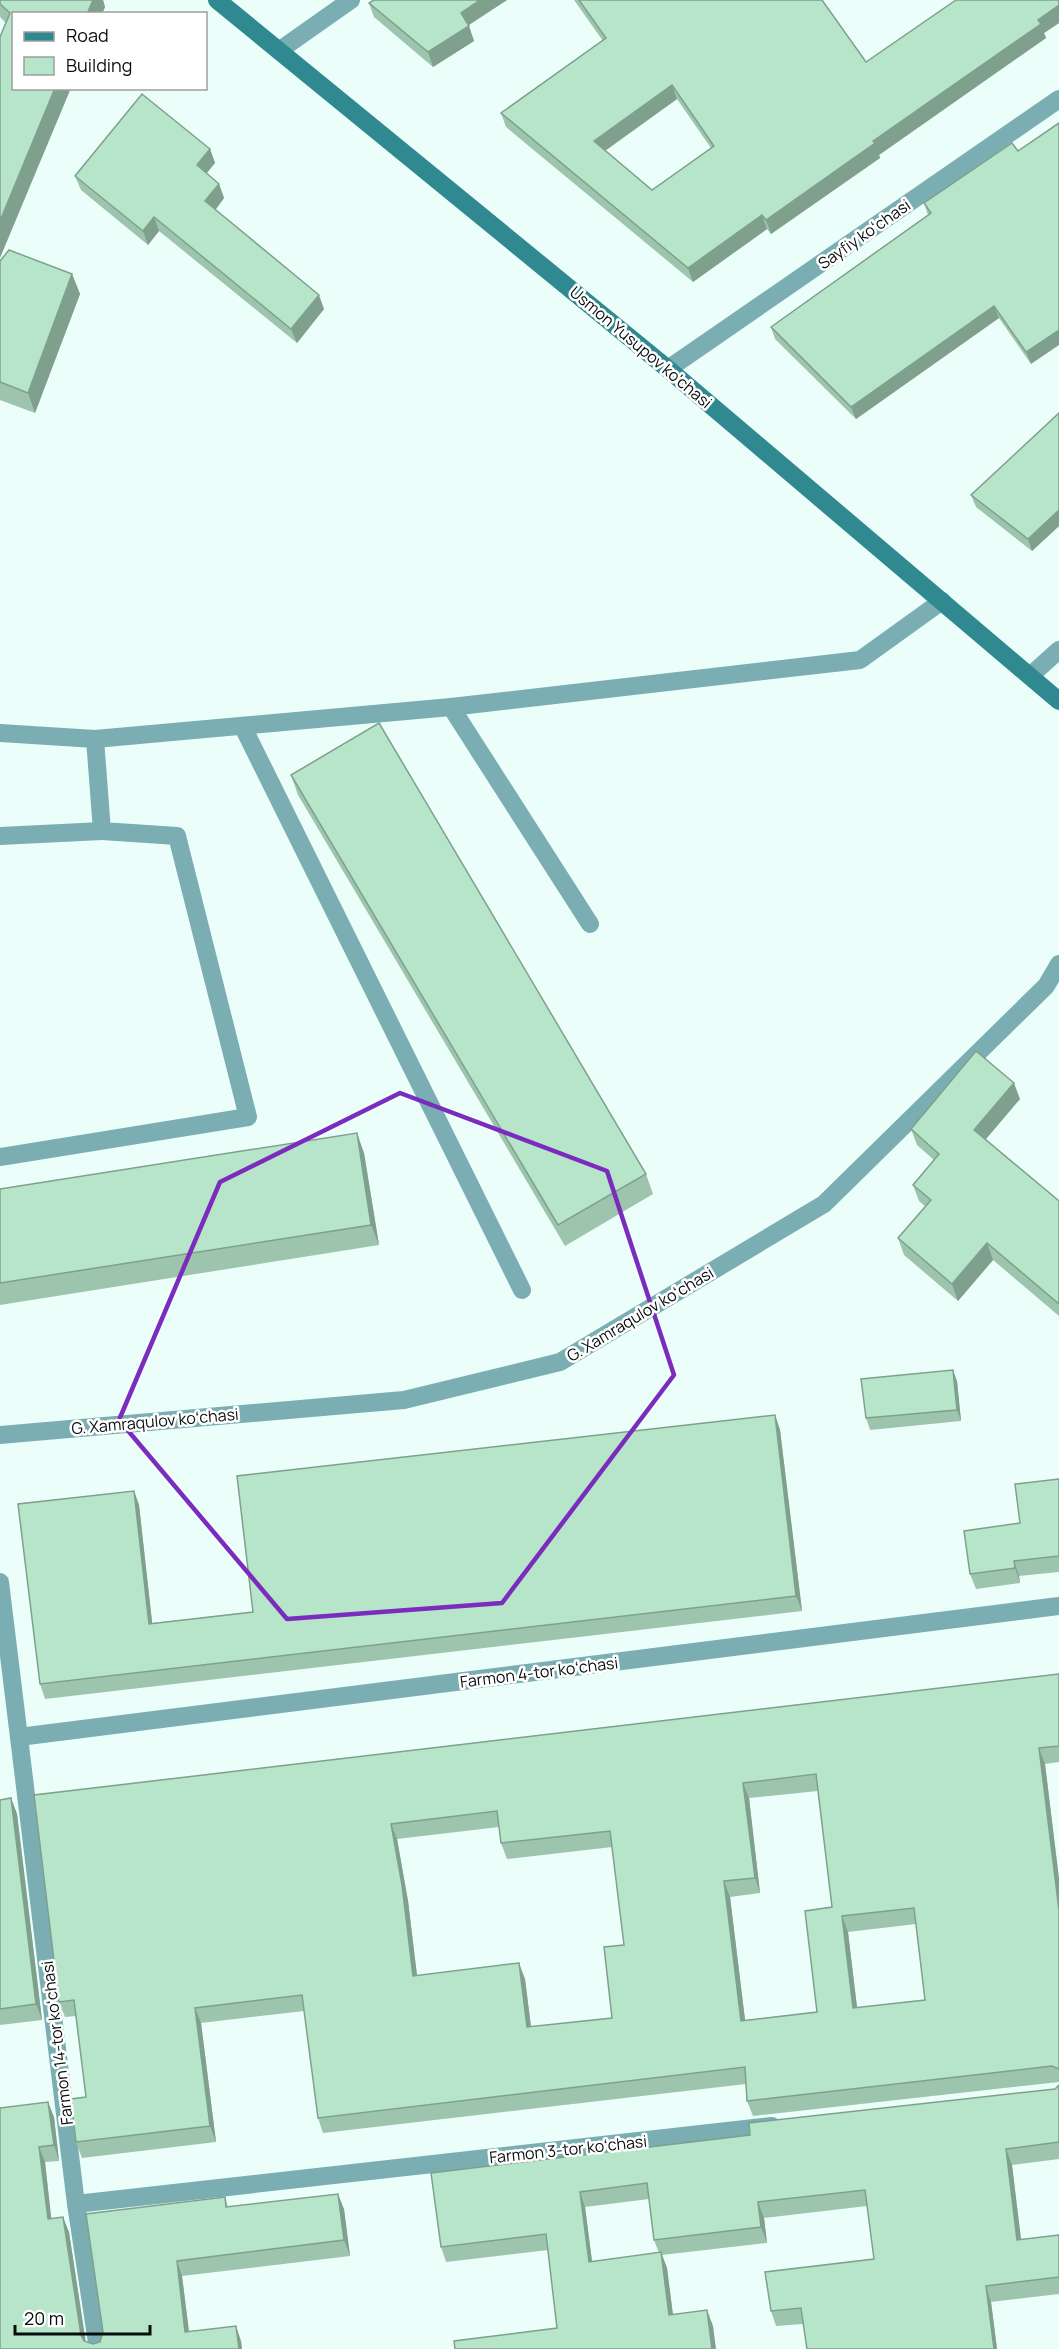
<svg xmlns="http://www.w3.org/2000/svg" width="1059" height="2349" viewBox="0 0 1059 2349" font-family="Manrope,sans-serif">
  <style>
    .lines { fill: none; stroke-linecap: round; stroke-linejoin: round }
    .lane { stroke: #7baeb3; stroke-width: 18 }
    .street { stroke: #7baeb3; stroke-width: 18 }
    .secondary { stroke: #308891; stroke-width: 18 }
    .wall { fill: #9dc5ad; fill-rule: evenodd }
    .shaded-wall { fill: #7fa08d }
    .building { fill: #b6e5c9; stroke: #7fa08d; stroke-width: 1.5; fill-rule: evenodd }
    .marked { fill: none; stroke: #7b2cbf; stroke-width: 4.5; stroke-linejoin: round }
    .labels { text-anchor: middle; stroke-width: 5; stroke-linejoin: round; paint-order: stroke }
    .street-label { font-size: 16px; fill: #080e0d; stroke: #fff }
  </style>
  <rect width="100%" height="100%" fill="#ecfefa"/>
  <g class="lines">
    <g class="lane">
      <path d="M 451,707 L 590,924"/>
      <path d="M 243,727 L 522,1290"/>
      <path d="M 0,836 L 102,831"/>
      <path d="M 0,1157 L 248,1117 L 177,836 L 102,831 L 95,739"/>
    </g>
    <g class="street">
      <path d="M 280,50 L 351,0"/>
      <path d="M 668,369 L 1059,99"/>
      <path d="M 1030,676 L 1059,650"/>
      <path d="M 0,733 L 95,739 L 451,707 L 860,660 L 942,601"/>
      <path d="M 0,1435 L 404,1400 L 560,1362 L 824,1204 L 1046,986 L 1059,964"/>
      <path d="M 0,1582 L 76,2204 L 98,2349"/>
      <path d="M 19,1737 L 1059,1606"/>
      <path d="M 76,2204 L 772,2126"/>
    </g>
    <path class="secondary" d="M 217,0 L 668,369 L 1059,701"/>
  </g>
  <g class="wall">
    <path d="M 0,0 L 103,0 L 105,7 L 102,14 L 14,14 L 6,23 L 0,17 Z"/>
    <path d="M 374,0 L 507,0 L 468,25 L 474,41 L 433,67 L 374,17 L 369,3 Z"/>
    <path d="M 574,0 L 822,0 L 866,62 L 1059,0 L 1059,23 L 1044,33 L 1046,38 L 879,155 L 880,158 L 771,234 L 767,229 L 693,282 L 506,127 L 501,113 L 603,41 ZM 677,99 L 711,148 L 652,190 L 605,151 Z"/>
    <path d="M 1012,143 L 1031,364 L 999,318 L 856,419 L 775,339 L 771,327 L 928,215 L 924,203 Z"/>
    <path d="M 210,149 L 215,163 L 206,173 L 219,184 L 224,198 L 215,210 L 324,309 L 297,343 L 159,231 L 148,245 L 81,190 L 75,176 Z"/>
    <path d="M 0,261 L 72,274 L 80,294 L 35,413 L 0,400 Z"/>
    <path d="M 1059,413 L 1059,526 L 1032,551 L 976,507 L 971,495 Z"/>
    <path d="M 291,775 L 646,1174 L 653,1194 L 565,1246 L 298,795 Z"/>
    <path d="M 1020,1099 L 986,1139 L 1059,1201 L 1059,1316 L 993,1260 L 958,1301 L 904,1255 L 898,1238 L 926,1207 L 919,1201 L 913,1185 L 934,1160 L 917,1145 L 911,1129 Z"/>
    <path d="M 364,1153 L 379,1245 L 0,1305 L 0,1189 Z"/>
    <path d="M 957,1381 L 961,1421 L 870,1430 L 866,1418 Z"/>
    <path d="M 775,1415 L 780,1430 L 802,1611 L 45,1699 L 40,1684 L 134,1491 L 139,1505 L 152,1623 L 253,1612 Z"/>
    <path d="M 1059,1479 L 1059,1572 L 1019,1576 L 1020,1583 L 976,1589 L 970,1574 L 1020,1523 Z"/>
    <path d="M 1059,1674 L 1059,1762 L 1045,1764 L 1059,1879 L 1059,2082 L 753,2116 L 747,2101 L 746,2084 L 323,2133 L 318,2118 L 304,2011 L 201,2023 L 216,2142 L 82,2158 L 76,2142 L 86,2097 L 76,2016 L 65,2017 L 59,2002 L 34,1795 ZM 818,1791 L 832,1907 L 817,2012 L 745,2020 L 730,1897 L 760,1893 L 749,1798 ZM 499,1827 L 501,1843 L 507,1859 L 612,1847 L 624,1945 L 612,2018 L 531,2027 L 525,1979 L 417,1976 L 408,1901 L 397,1839 ZM 916,1924 L 925,2000 L 857,2008 L 848,1932 Z"/>
    <path d="M 11,1798 L 17,1814 L 42,2020 L 0,2025 L 0,1800 Z"/>
    <path d="M 1059,2085 L 1059,2159 L 1012,2165 L 1021,2240 L 1059,2235 L 1059,2294 L 991,2302 L 997,2349 L 807,2349 L 803,2324 L 776,2326 L 771,2311 L 874,2259 L 867,2206 L 764,2218 L 767,2243 L 662,2255 L 667,2268 L 673,2315 L 713,2326 L 557,2328 L 548,2250 L 446,2262 L 441,2247 L 431,2173 L 750,2135 L 1055,2089 ZM 649,2199 L 654,2240 L 659,2253 L 592,2261 L 585,2207 Z"/>
    <path d="M 0,2108 L 54,2117 L 59,2161 L 45,2162 L 51,2218 L 69,2232 L 85,2341 L 93,2344 L 100,2342 L 225,2197 L 228,2207 L 344,2209 L 350,2256 L 182,2276 L 189,2332 L 241,2341 L 242,2349 L 0,2349 Z"/>
  </g>
  <g class="shaded-wall">
    <path d="M 93,0 L 103,0 L 105,7 L 102,14 L 87,14 Z"/>
    <path d="M 480,0 L 507,0 L 466,27 L 461,13 Z"/>
    <path d="M 1059,5 L 1059,23 L 1044,33 L 1046,38 L 879,155 L 880,158 L 771,234 L 766,220 Z"/>
    <path d="M 469,26 L 474,41 L 433,67 L 428,52 Z"/>
    <path d="M 672,85 L 677,99 L 599,155 L 594,141 Z"/>
    <path d="M 55,88 L 71,88 L 0,258 L 0,221 Z"/>
    <path d="M 210,149 L 215,163 L 202,179 L 197,165 Z"/>
    <path d="M 219,184 L 224,198 L 211,216 L 205,201 Z"/>
    <path d="M 762,215 L 767,229 L 693,282 L 688,268 Z"/>
    <path d="M 154,217 L 159,231 L 148,245 L 143,231 Z"/>
    <path d="M 72,274 L 80,294 L 35,413 L 28,393 Z"/>
    <path d="M 319,295 L 324,309 L 297,343 L 291,329 Z"/>
    <path d="M 994,306 L 999,318 L 856,419 L 851,407 Z"/>
    <path d="M 1059,330 L 1059,345 L 1031,364 L 1026,352 Z"/>
    <path d="M 1059,510 L 1059,526 L 1032,551 L 1028,539 Z"/>
    <path d="M 1014,1083 L 1020,1099 L 980,1146 L 974,1130 Z"/>
    <path d="M 357,1133 L 364,1153 L 379,1245 L 371,1225 Z"/>
    <path d="M 987,1243 L 993,1260 L 958,1301 L 952,1284 Z"/>
    <path d="M 953,1370 L 957,1381 L 961,1421 L 957,1410 Z"/>
    <path d="M 775,1415 L 780,1430 L 802,1611 L 796,1596 Z"/>
    <path d="M 134,1491 L 139,1505 L 154,1639 L 149,1624 Z"/>
    <path d="M 1014,1561 L 1019,1576 L 1020,1583 L 1015,1568 Z"/>
    <path d="M 1039,1748 L 1045,1764 L 1059,1879 L 1059,1910 Z"/>
    <path d="M 743,1783 L 749,1798 L 760,1893 L 755,1878 Z"/>
    <path d="M 11,1798 L 17,1814 L 42,2020 L 36,2004 Z"/>
    <path d="M 391,1824 L 397,1839 L 408,1901 L 419,1992 L 413,1976 Z"/>
    <path d="M 724,1881 L 730,1897 L 747,2036 L 741,2021 Z"/>
    <path d="M 842,1916 L 848,1932 L 859,2024 L 853,2008 Z"/>
    <path d="M 519,1963 L 525,1979 L 533,2043 L 527,2027 Z"/>
    <path d="M 195,2008 L 201,2023 L 216,2142 L 210,2126 Z"/>
    <path d="M 48,2102 L 54,2117 L 59,2161 L 54,2145 Z"/>
    <path d="M 39,2147 L 45,2162 L 53,2234 L 48,2219 Z"/>
    <path d="M 1006,2149 L 1012,2165 L 1023,2256 L 1017,2240 Z"/>
    <path d="M 580,2192 L 585,2207 L 594,2277 L 589,2262 Z"/>
    <path d="M 338,2194 L 344,2209 L 350,2256 L 344,2240 Z"/>
    <path d="M 758,2202 L 764,2218 L 767,2243 L 761,2227 Z"/>
    <path d="M 63,2217 L 69,2232 L 87,2349 L 81,2335 Z"/>
    <path d="M 661,2252 L 667,2268 L 675,2331 L 669,2315 Z"/>
    <path d="M 177,2261 L 182,2276 L 191,2348 L 185,2332 Z"/>
    <path d="M 986,2286 L 991,2302 L 997,2349 L 994,2349 Z"/>
    <path d="M 707,2310 L 713,2326 L 716,2349 L 712,2349 Z"/>
    <path d="M 236,2326 L 241,2341 L 242,2349 L 239,2349 Z"/>
  </g>
  <g class="building">
    <path d="M 0,0 L 93,0 L 87,14 L 14,14 L 14,88 L 55,88 L 0,221 L 0,37 L 10,13 L 0,4 Z"/>
    <path d="M 374,0 L 480,0 L 461,13 L 469,26 L 428,52 L 369,3 Z"/>
    <path d="M 579,0 L 822,0 L 866,62 L 956,0 L 1059,0 L 1059,5 L 1038,20 L 1041,24 L 873,141 L 875,143 L 766,220 L 762,215 L 688,268 L 501,113 L 606,38 ZM 672,85 L 714,146 L 652,190 L 594,141 Z"/>
    <path d="M 142,94 L 210,149 L 197,165 L 219,184 L 205,201 L 319,295 L 291,329 L 154,217 L 143,231 L 75,176 Z"/>
    <path d="M 1059,123 L 1059,330 L 1026,352 L 994,306 L 851,407 L 771,327 L 931,213 L 924,203 L 1012,143 L 1018,151 Z"/>
    <path d="M 9,250 L 72,274 L 28,393 L 0,382 L 0,261 Z"/>
    <path d="M 1059,413 L 1059,510 L 1028,539 L 971,495 Z"/>
    <path d="M 379,723 L 646,1174 L 558,1225 L 291,775 Z"/>
    <path d="M 976,1051 L 1014,1083 L 974,1130 L 1059,1201 L 1059,1304 L 987,1243 L 952,1284 L 898,1238 L 931,1200 L 913,1185 L 939,1154 L 911,1129 Z"/>
    <path d="M 357,1133 L 371,1225 L 0,1283 L 0,1189 Z"/>
    <path d="M 953,1370 L 957,1410 L 866,1418 L 861,1379 Z"/>
    <path d="M 775,1415 L 796,1596 L 40,1684 L 18,1504 L 134,1491 L 149,1624 L 253,1612 L 237,1476 Z"/>
    <path d="M 1059,1479 L 1059,1556 L 1014,1561 L 1015,1568 L 970,1574 L 964,1531 L 1020,1523 L 1015,1484 Z"/>
    <path d="M 1059,1674 L 1059,1746 L 1039,1748 L 1059,1910 L 1059,2069 L 1052,2066 L 747,2101 L 745,2067 L 318,2118 L 302,1995 L 195,2008 L 210,2126 L 76,2142 L 71,2099 L 86,2097 L 74,2000 L 59,2002 L 34,1795 ZM 816,1774 L 832,1907 L 805,1911 L 817,2012 L 741,2021 L 724,1881 L 755,1878 L 743,1783 ZM 497,1811 L 501,1843 L 610,1831 L 624,1945 L 604,1947 L 612,2018 L 527,2027 L 519,1963 L 413,1976 L 402,1885 L 391,1824 ZM 914,1908 L 925,2000 L 853,2008 L 842,1916 Z"/>
    <path d="M 11,1798 L 36,2004 L 0,2009 L 0,1800 Z"/>
    <path d="M 1059,2085 L 1059,2142 L 1006,2149 L 1017,2240 L 1059,2235 L 1059,2277 L 986,2286 L 994,2349 L 807,2349 L 801,2308 L 771,2311 L 765,2272 L 874,2259 L 865,2190 L 758,2202 L 761,2227 L 654,2240 L 647,2183 L 580,2192 L 589,2262 L 661,2252 L 669,2315 L 707,2310 L 712,2349 L 455,2349 L 454,2341 L 557,2328 L 546,2234 L 441,2247 L 431,2173 L 750,2135 L 749,2123 L 1055,2089 Z"/>
    <path d="M 48,2102 L 54,2145 L 39,2147 L 48,2219 L 63,2217 L 81,2335 L 84,2341 L 93,2344 L 100,2342 L 103,2332 L 86,2214 L 225,2197 L 226,2207 L 338,2194 L 344,2240 L 177,2261 L 185,2332 L 236,2326 L 239,2349 L 0,2349 L 0,2108 Z"/>
  </g>
  <path class="marked" d="M 400,1093 L 607,1171 L 674,1375 L 502,1603 L 287,1619 L 119,1420 L 220,1182 Z"/>
  <g class="labels">
    <g class="street-label">
      <text transform="translate(864 234) rotate(-35)" y="6">Sayfiy koʻchasi</text>
      <text transform="translate(641 347) rotate(40)" y="6">Usmon Yusupov ko'chasi</text>
      <text transform="translate(640 1314) rotate(-31)" y="6">G. Xamraqulov koʻchasi</text>
      <text transform="translate(155 1421) rotate(-5)" y="6">G. Xamraqulov koʻchasi</text>
      <text transform="translate(539 1672) rotate(-7)" y="6">Farmon 4-tor koʻchasi</text>
      <text transform="translate(57 2043) rotate(-97)" y="6">Farmon 14-tor koʻchasi</text>
      <text transform="translate(568 2149) rotate(-6)" y="6">Farmon 3-tor koʻchasi</text>
    </g>
  </g>
  <rect x="12" y="12" width="195" height="78" fill="#ffffff" stroke="#9c9f9e" stroke-width="1.5"/>
  <rect x="24" y="32" width="30" height="9" fill="#308891" stroke="#9c9f9e" stroke-width="1.5"/>
  <text x="66" y="42" font-size="18" fill="#080e0d">Road</text>
  <rect x="24" y="57" width="30" height="18" fill="#b6e5c9" stroke="#9c9f9e" stroke-width="1.5"/>
  <text x="66" y="72" font-size="18" fill="#080e0d">Building</text>
  <path d="M15 2325v9h135v-9" fill="none" stroke="#080e0d" stroke-width="3"/>
  <text x="24" y="2325" font-size="18" fill="#080e0d" stroke="#ffffff" stroke-width="4.5" paint-order="stroke">20 m</text>
</svg>
